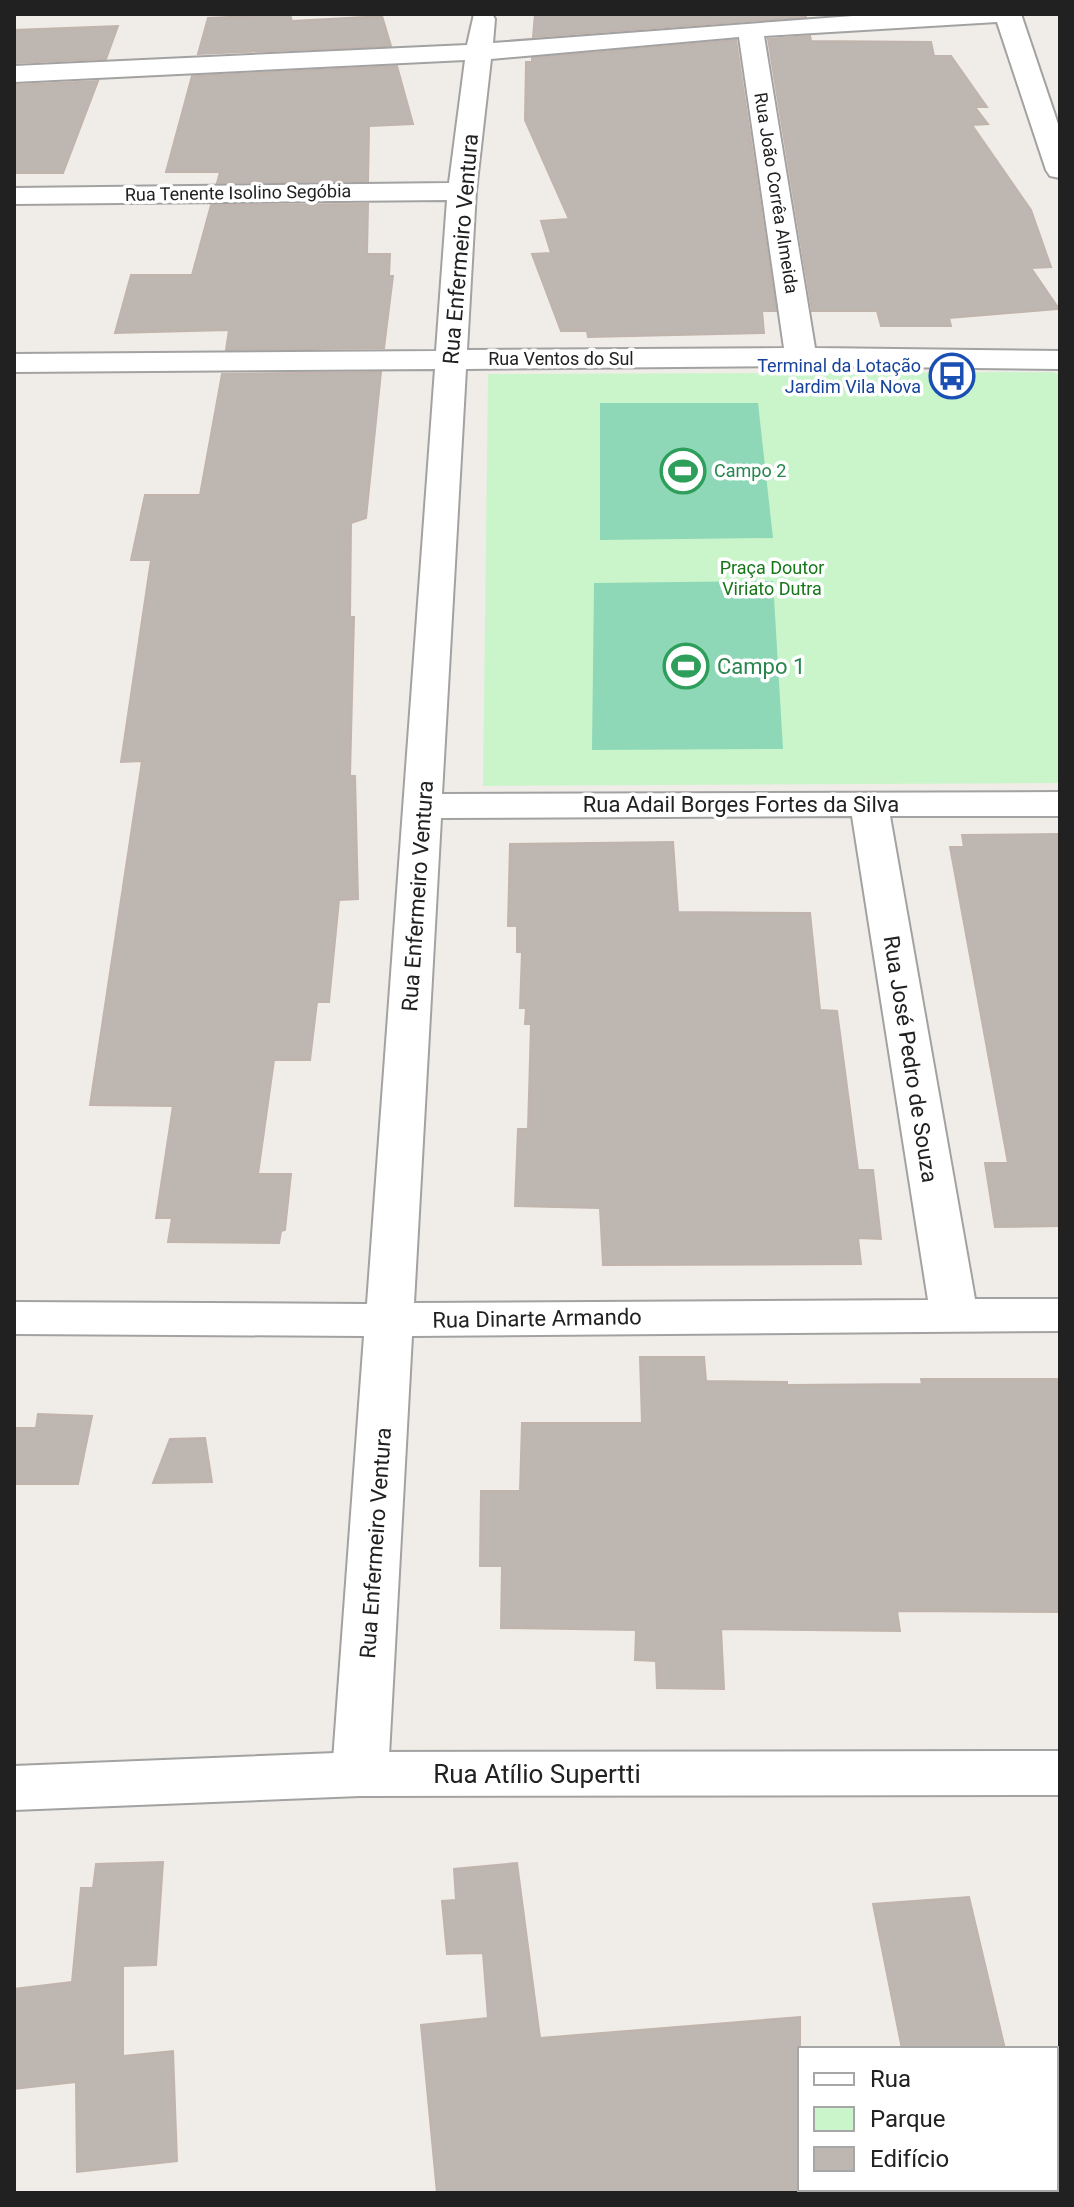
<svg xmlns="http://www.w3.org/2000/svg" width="1074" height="2207" viewBox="0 0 1074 2207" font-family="Roboto,sans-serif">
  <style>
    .park { fill: #caf5cb }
    .pitch { fill: #8ed8b7 }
    .building { fill: #bdb6b1; stroke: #c1b4ac; stroke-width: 2 }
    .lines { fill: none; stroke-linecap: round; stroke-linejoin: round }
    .minor-casing { stroke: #a2a2a2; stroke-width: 4 }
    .tertiary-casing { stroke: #a2a2a2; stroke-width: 4 }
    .minor { fill: #fff; fill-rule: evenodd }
    .tertiary { fill: #fff; fill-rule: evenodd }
    .labels { text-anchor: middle; stroke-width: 7; stroke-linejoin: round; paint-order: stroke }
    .far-street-label { font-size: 18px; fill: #212121; stroke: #fff }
    .far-transit-label { font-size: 18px; fill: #164399; stroke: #fff; text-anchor: end }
    .far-leisure-label { font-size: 18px; fill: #27864d; stroke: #fff; text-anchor: start }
    .far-park-label { font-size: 18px; fill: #167719; stroke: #fff }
    .street-label { font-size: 22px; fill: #212121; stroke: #fff }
    .leisure-label { font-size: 22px; fill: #27864d; stroke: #fff; text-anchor: start }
    .near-street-label { font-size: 26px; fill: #212121; stroke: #fff }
  </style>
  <rect width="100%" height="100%" fill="#f0ede8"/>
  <path class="park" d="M 1053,372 L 1060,375 L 1060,783 L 483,786 L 488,374 Z"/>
  <g class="pitch">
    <path d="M 600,403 L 758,403 L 773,538 L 600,540 Z"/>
    <path d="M 773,581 L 783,749 L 592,750 L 594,583 Z"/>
  </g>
  <g class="building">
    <path d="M 290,14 L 292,21 L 382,16 L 391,46 L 198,54 L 208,18 Z"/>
    <path d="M 535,14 L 806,14 L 806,17 L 533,37 Z"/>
    <path d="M 118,26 L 106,59 L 14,63 L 14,30 Z"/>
    <path d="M 810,36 L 811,41 L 931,42 L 934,56 L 951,56 L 987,107 L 975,107 L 988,124 L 972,125 L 1031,210 L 1051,267 L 1031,268 L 1059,309 L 949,318 L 951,326 L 881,326 L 877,311 L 812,311 L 768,39 Z"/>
    <path d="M 736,40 L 776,311 L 762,311 L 764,333 L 588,337 L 587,331 L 561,331 L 532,254 L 551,253 L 541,221 L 569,219 L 525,120 L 526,62 L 532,62 L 532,58 Z"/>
    <path d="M 397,66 L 413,124 L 369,126 L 368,181 L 217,183 L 220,172 L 166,172 L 192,76 Z"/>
    <path d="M 98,81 L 63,173 L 14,173 L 14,85 Z"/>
    <path d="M 368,204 L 367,254 L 390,254 L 389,276 L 393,276 L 384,348 L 226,350 L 229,330 L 115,333 L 131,275 L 192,275 L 211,205 Z"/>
    <path d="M 381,372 L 366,518 L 351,523 L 350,617 L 354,617 L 350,776 L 355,776 L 358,899 L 339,900 L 329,1002 L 317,1002 L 310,1060 L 274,1060 L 258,1174 L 291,1174 L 285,1230 L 281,1231 L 279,1243 L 168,1242 L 172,1218 L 156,1218 L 173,1106 L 90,1105 L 142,761 L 121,762 L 151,560 L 131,560 L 145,495 L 200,495 L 222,374 Z"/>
    <path d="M 1060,834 L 1060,1226 L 995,1227 L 985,1163 L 1008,1163 L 950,847 L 964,847 L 962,835 Z"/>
    <path d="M 673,842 L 678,912 L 810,913 L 820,1010 L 837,1011 L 858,1170 L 873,1170 L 881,1239 L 858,1238 L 861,1264 L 603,1265 L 600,1208 L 515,1206 L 518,1129 L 528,1129 L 531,1024 L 525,1024 L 526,1008 L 520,1008 L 522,952 L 517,952 L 517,926 L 508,926 L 510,844 Z"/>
    <path d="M 640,1357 L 704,1357 L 706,1381 L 787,1382 L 787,1385 L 922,1384 L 921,1379 L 1060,1379 L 1060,1612 L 897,1611 L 900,1631 L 721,1629 L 724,1689 L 657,1688 L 656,1661 L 635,1660 L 636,1630 L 501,1628 L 502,1566 L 480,1566 L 481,1491 L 520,1491 L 522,1423 L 642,1423 Z"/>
    <path d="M 38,1414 L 92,1416 L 78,1484 L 14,1484 L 14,1428 L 36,1428 Z"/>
    <path d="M 205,1438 L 212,1482 L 153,1483 L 170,1439 Z"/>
    <path d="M 163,1862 L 156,1965 L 123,1966 L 123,2056 L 173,2051 L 177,2161 L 77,2172 L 76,2082 L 14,2089 L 14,1989 L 72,1982 L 81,1888 L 93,1888 L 96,1864 Z"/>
    <path d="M 517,1863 L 540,2038 L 800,2017 L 800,2193 L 437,2193 L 421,2025 L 488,2018 L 483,1953 L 447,1954 L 442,1901 L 456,1900 L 454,1869 Z"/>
    <path d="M 969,1897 L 1005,2049 L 902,2049 L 873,1904 Z"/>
  </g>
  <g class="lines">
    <g class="minor-casing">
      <path id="minor" d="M 474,14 L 492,14 L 495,19 L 493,43 L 880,14 L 1021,14 L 1060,130 L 1060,178 L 1050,176 L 1046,170 L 997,22 L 764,36 L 815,348 L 1060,351 L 1060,369 L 801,366 L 466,369 L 442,794 L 1060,792 L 1060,816 L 890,816 L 975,1299 L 1060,1299 L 1060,1331 L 412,1336 L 388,1774 L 380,1790 L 360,1796 L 340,1790 L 332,1774 L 364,1336 L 14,1334 L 14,1302 L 367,1304 L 435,369 L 14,372 L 14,354 L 436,351 L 447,200 L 14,204 L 14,188 L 449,183 L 465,60 L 14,82 L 14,66 L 467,45 ZM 739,37 L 784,348 L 467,350 L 476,191 L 491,59 ZM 852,816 L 928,1300 L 414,1303 L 441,818 Z"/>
    </g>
    <g class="tertiary-casing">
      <path id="tertiary" d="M 1060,1751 L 1060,1795 L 360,1796 L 14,1810 L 14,1766 L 360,1752 Z"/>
    </g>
    <use href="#minor" class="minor"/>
    <use href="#tertiary" class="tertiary"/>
  </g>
  <defs>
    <g id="bus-ring" transform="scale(2.3)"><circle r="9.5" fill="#fff" stroke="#1a4fb4" stroke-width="1.5"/><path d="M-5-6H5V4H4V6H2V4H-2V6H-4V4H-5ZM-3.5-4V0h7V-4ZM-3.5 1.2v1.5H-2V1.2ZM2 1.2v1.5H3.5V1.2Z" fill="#1a4fb4"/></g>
    <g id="stadium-ring" transform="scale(2.3)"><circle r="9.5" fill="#fff" stroke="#2e9e5b" stroke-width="1.5"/><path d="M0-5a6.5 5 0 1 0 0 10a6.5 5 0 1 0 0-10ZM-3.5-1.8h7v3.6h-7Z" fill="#2e9e5b"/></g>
  </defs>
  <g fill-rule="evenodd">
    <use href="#bus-ring" x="952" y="376"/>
    <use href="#stadium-ring" x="683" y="471"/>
    <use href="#stadium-ring" x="686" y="666"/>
  </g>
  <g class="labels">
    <g class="far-street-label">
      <text transform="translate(238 193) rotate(-1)" y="6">Rua Tenente Isolino Segóbia</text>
      <text transform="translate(776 193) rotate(81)" y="6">Rua João Corrêa Almeida</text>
      <text x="561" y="365">Rua Ventos do Sul</text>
    </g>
    <g class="far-transit-label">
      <text x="921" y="372">Terminal da Lotação<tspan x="921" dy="21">Jardim Vila Nova</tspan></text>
    </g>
    <g class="far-leisure-label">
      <text x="714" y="477">Campo 2</text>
    </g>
    <g class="far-park-label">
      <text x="772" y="574">Praça Doutor<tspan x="772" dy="21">Viriato Dutra</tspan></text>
    </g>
    <g class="street-label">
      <text transform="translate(460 249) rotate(-85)" y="8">Rua Enfermeiro Ventura</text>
      <text x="741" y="812">Rua Adail Borges Fortes da Silva</text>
      <text transform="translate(417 896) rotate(-86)" y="8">Rua Enfermeiro Ventura</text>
      <text transform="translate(911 1059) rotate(81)" y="8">Rua José Pedro de Souza</text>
      <text transform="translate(537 1318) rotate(-1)" y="8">Rua Dinarte Armando</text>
      <text transform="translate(375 1543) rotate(-86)" y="8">Rua Enfermeiro Ventura</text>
    </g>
    <g class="leisure-label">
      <text x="717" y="674">Campo 1</text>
    </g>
    <g class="near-street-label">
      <text x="537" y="1783">Rua Atílio Supertti</text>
    </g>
  </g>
  <rect width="1074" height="2207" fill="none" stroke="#212121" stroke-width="32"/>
  <rect x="798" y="2047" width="260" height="144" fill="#ffffff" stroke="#a6a6a6" stroke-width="2"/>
  <rect x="814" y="2073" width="40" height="12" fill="#ffffff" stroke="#a6a6a6" stroke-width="2"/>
  <text x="870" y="2087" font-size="24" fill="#212121">Rua</text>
  <rect x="814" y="2107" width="40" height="24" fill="#caf5cb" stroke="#a6a6a6" stroke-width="2"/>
  <text x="870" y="2127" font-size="24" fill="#212121">Parque</text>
  <rect x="814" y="2147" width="40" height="24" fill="#bdb6b1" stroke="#a6a6a6" stroke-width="2"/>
  <text x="870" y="2167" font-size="24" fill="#212121">Edifício</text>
</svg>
